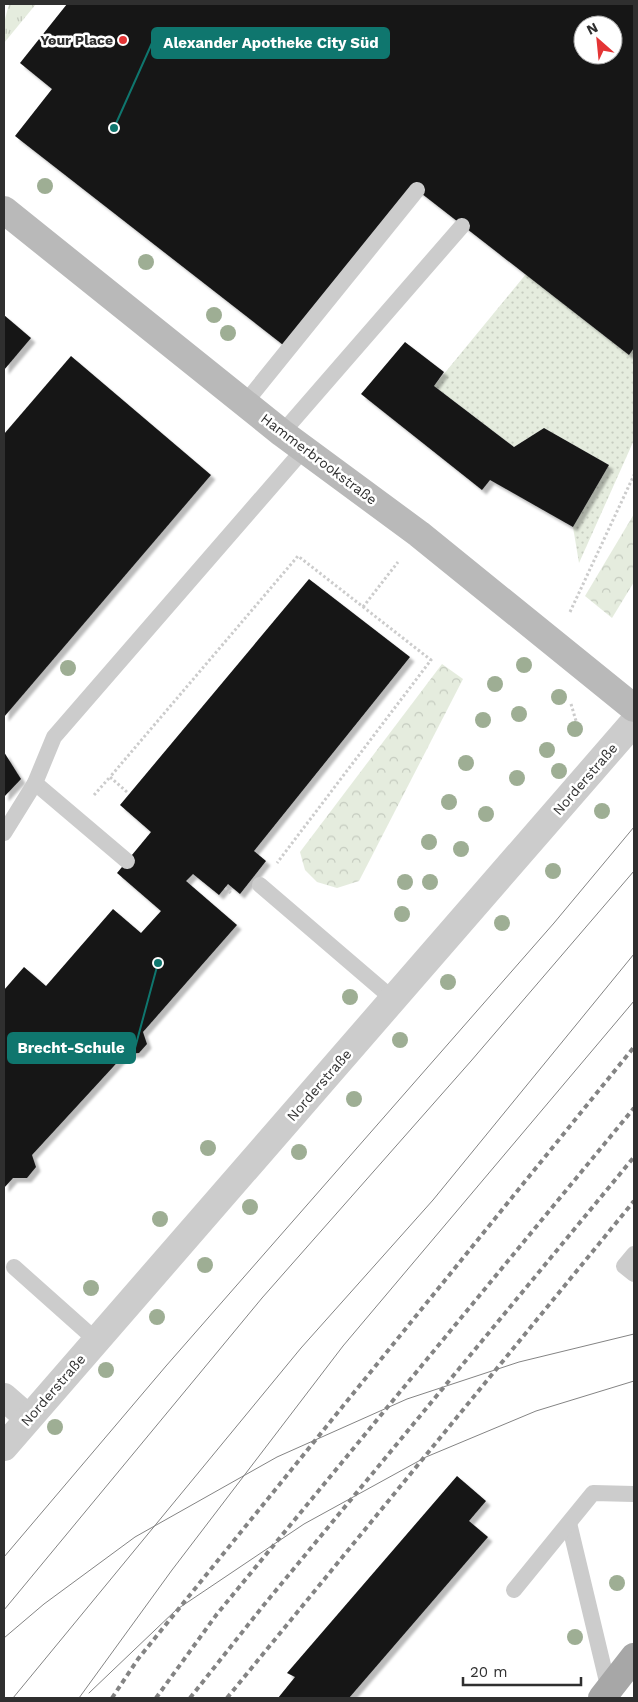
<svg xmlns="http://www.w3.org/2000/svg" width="638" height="1702" viewBox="0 0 638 1702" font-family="'Work Sans',sans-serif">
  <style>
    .grass { fill: url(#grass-tufts) }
    .park { fill: url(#park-crowns) }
    .garden { fill: url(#garden-dots) }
    .building { fill: #161616; fill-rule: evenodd; filter: url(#shadow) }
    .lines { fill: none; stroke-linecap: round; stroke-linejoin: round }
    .path { stroke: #ccc; stroke-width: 3; stroke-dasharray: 2.5 2.5; stroke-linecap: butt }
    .lane { stroke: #ccc; stroke-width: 16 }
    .street { stroke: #ccc; stroke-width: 28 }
    .secondary { stroke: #b9b9b9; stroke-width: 28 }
    .primary { stroke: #a7a7a7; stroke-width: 28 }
    .tram { stroke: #848484; stroke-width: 1 }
    .rail { stroke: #848484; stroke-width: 4; stroke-dasharray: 5 4; stroke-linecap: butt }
    .tree { fill: #9eae94 }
    .poi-dot { fill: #e43435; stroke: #fff; stroke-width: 2 }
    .labels { text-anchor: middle; stroke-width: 5; stroke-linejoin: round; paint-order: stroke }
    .poi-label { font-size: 14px; font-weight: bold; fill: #2f2f2f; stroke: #fff; text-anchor: end }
    .street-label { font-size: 14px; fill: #2f2f2f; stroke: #fff }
    .leader { fill: none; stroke: #0f766e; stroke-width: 2 }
    .callout-dot { fill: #0f766e; stroke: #fff; stroke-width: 2 }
    .callout { fill: #0f766e; stroke: #0f766e; stroke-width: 2 }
    .callout-label { font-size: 15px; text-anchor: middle; font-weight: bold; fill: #fff }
  </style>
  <defs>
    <pattern id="grass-tufts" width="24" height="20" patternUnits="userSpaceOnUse" patternTransform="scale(1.25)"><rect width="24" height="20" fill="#e5ecde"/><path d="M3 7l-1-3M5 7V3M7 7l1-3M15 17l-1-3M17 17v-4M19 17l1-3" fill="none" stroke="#c5cbbf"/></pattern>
    <pattern id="park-crowns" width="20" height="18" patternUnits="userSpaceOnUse" patternTransform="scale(1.25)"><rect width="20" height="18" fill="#e5ecde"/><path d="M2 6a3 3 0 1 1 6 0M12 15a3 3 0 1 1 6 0" fill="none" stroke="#c5cbbf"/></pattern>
    <pattern id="garden-dots" width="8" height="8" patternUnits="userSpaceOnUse" patternTransform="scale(1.25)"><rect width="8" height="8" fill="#e5ecde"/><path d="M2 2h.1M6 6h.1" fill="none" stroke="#c5cbbf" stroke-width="1.8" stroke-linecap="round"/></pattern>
    <filter id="shadow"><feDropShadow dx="4.5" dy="4.5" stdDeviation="1" flood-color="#0004"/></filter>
  </defs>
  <rect width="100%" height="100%" fill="#fff"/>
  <path class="grass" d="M 9,4 L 36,4 L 4,43 L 4,23 Z"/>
  <g class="park">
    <path d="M 634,514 L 634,582 L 612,618 L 585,596 Z"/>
    <path d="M 442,664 L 463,679 L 359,881 L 337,888 L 317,882 L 305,870 L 300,852 Z"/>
  </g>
  <path class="garden" d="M 526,274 L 629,355 L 634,348 L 634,440 L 579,563 L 573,527 L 609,465 L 544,428 L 514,447 L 434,386 Z"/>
  <g class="building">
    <path d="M 67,4 L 634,4 L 634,348 L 629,355 L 417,190 L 287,348 L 15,136 L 52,89 L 20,63 ZM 583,25 L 613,25 L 613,55 L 583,55 Z"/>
    <path d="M 4,315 L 31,338 L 4,370 Z"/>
    <path d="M 405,342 L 444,372 L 434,386 L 514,447 L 544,428 L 609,465 L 573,527 L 490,480 L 482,490 L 361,394 Z"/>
    <path d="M 71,356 L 211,475 L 4,717 L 4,434 Z"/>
    <path d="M 309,579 L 410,657 L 254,851 L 266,861 L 240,894 L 228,884 L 219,895 L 193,874 L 186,881 L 237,925 L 143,1032 L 147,1044 L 139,1053 L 125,1054 L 32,1155 L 36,1167 L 27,1178 L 13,1178 L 4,1188 L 4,990 L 24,967 L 46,986 L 113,909 L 141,933 L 161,911 L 117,873 L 151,832 L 120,805 Z"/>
    <path d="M 4,752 L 21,779 L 4,797 Z"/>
    <path d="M 457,1476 L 486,1501 L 469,1521 L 488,1537 L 349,1698 L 278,1698 L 295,1677 L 287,1673 Z"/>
  </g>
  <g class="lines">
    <g class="path">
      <path d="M 363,607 L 398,562"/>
      <path d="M 570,612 L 634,475"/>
      <path d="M 571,704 L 579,731"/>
      <path d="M 127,792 L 110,777 L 298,556 L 431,660 L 277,863"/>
      <path d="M 94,795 L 110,777"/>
      <path d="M 225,888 L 232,894"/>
    </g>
    <g class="lane">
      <path d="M 245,403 L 417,190"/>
      <path d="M 282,433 L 462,226"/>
      <path d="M 35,783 L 127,861"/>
      <path d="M 4,833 L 35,783 L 54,737 L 304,449"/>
      <path d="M 260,885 L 393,999"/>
      <path d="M 634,1254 L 624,1266 L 634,1274"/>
      <path d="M 14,1267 L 97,1341"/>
      <path d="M 569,1523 L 609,1690"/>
      <path d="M 514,1590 L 593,1493 L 634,1494"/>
    </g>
    <g class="street">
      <path d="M 4,1397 L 28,1418"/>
      <path d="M 4,1447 L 634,722"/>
    </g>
    <path class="secondary" d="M 4,210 L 282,433 L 419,534 L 634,708"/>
    <path class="primary" d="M 602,1698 L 634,1657"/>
    <g class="tram">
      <path d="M 4,1557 L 166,1366 L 554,923 L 634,827"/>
      <path d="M 4,1610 L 262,1298 L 471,1061 L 634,871"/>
      <path d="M 4,1638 L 44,1604 L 135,1537 L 277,1457 L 407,1399 L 519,1362 L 634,1334"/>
      <path d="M 89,1693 L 176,1610 L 304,1524 L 426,1457 L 536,1411 L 634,1381"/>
      <path d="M 13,1698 L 301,1348 L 433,1200 L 634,954"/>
      <path d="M 79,1698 L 172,1570 L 343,1346 L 634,1001"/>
    </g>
    <g class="rail">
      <path d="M 112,1698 L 138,1659 L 634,1047"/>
      <path d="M 156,1698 L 217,1614 L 634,1108"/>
      <path d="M 190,1698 L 263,1606 L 634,1157"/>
      <path d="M 227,1698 L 634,1201"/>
    </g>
  </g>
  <g class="tree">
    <circle cx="45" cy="186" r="8"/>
    <circle cx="146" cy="262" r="8"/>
    <circle cx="214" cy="315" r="8"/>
    <circle cx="228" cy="333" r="8"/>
    <circle cx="524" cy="665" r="8"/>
    <circle cx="68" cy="668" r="8"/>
    <circle cx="495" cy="684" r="8"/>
    <circle cx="559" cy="697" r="8"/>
    <circle cx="519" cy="714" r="8"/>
    <circle cx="483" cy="720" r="8"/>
    <circle cx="575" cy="729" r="8"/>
    <circle cx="547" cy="750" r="8"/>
    <circle cx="466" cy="763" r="8"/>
    <circle cx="559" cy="771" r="8"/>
    <circle cx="517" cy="778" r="8"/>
    <circle cx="449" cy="802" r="8"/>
    <circle cx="602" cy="811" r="8"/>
    <circle cx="486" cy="814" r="8"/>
    <circle cx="429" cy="842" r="8"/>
    <circle cx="461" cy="849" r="8"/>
    <circle cx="553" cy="871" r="8"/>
    <circle cx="405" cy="882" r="8"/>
    <circle cx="430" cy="882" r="8"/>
    <circle cx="402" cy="914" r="8"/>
    <circle cx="502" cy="923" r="8"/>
    <circle cx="448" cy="982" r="8"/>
    <circle cx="350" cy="997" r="8"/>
    <circle cx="400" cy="1040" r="8"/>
    <circle cx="354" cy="1099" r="8"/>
    <circle cx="208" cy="1148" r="8"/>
    <circle cx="299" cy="1152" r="8"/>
    <circle cx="250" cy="1207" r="8"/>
    <circle cx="160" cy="1219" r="8"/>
    <circle cx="205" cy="1265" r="8"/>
    <circle cx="91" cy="1288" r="8"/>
    <circle cx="157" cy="1317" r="8"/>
    <circle cx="106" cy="1370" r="8"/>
    <circle cx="55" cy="1427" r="8"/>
    <circle cx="617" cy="1583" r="8"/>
    <circle cx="575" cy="1637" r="8"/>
  </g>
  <circle class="poi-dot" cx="123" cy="40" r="5"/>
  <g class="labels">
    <g class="poi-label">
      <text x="113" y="45">Your Place</text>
    </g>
    <g class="street-label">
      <text transform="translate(319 459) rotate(37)" y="5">Hammerbrookstraße</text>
      <text transform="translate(585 779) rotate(-49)" y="5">Norderstraße</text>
      <text transform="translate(319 1085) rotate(-49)" y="5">Norderstraße</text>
      <text transform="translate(53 1390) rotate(-49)" y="5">Norderstraße</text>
    </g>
  </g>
  <path class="leader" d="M114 128L152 43M158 963L135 1048"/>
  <g class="callout-dot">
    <circle cx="114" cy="128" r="5"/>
    <circle cx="158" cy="963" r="5"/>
  </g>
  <g class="callout">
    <rect x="152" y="28" width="237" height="30" rx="5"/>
    <rect x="8" y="1033" width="127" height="30" rx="5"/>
  </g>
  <g class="callout-label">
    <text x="271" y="48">Alexander Apotheke City Süd</text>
    <text x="71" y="1053">Brecht-Schule</text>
  </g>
  <rect width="638" height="1702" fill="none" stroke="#2f2f2f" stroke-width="10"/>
  <g transform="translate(598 40) rotate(333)"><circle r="24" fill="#ffffff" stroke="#acacac"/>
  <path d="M0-4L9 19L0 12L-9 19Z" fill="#e43435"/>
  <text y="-8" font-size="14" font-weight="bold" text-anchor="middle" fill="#2f2f2f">N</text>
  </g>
  <path d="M463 1677v8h118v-8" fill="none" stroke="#2f2f2f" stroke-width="2.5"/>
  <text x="470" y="1677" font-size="15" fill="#2f2f2f" stroke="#ffffff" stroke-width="4" paint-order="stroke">20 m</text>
</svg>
